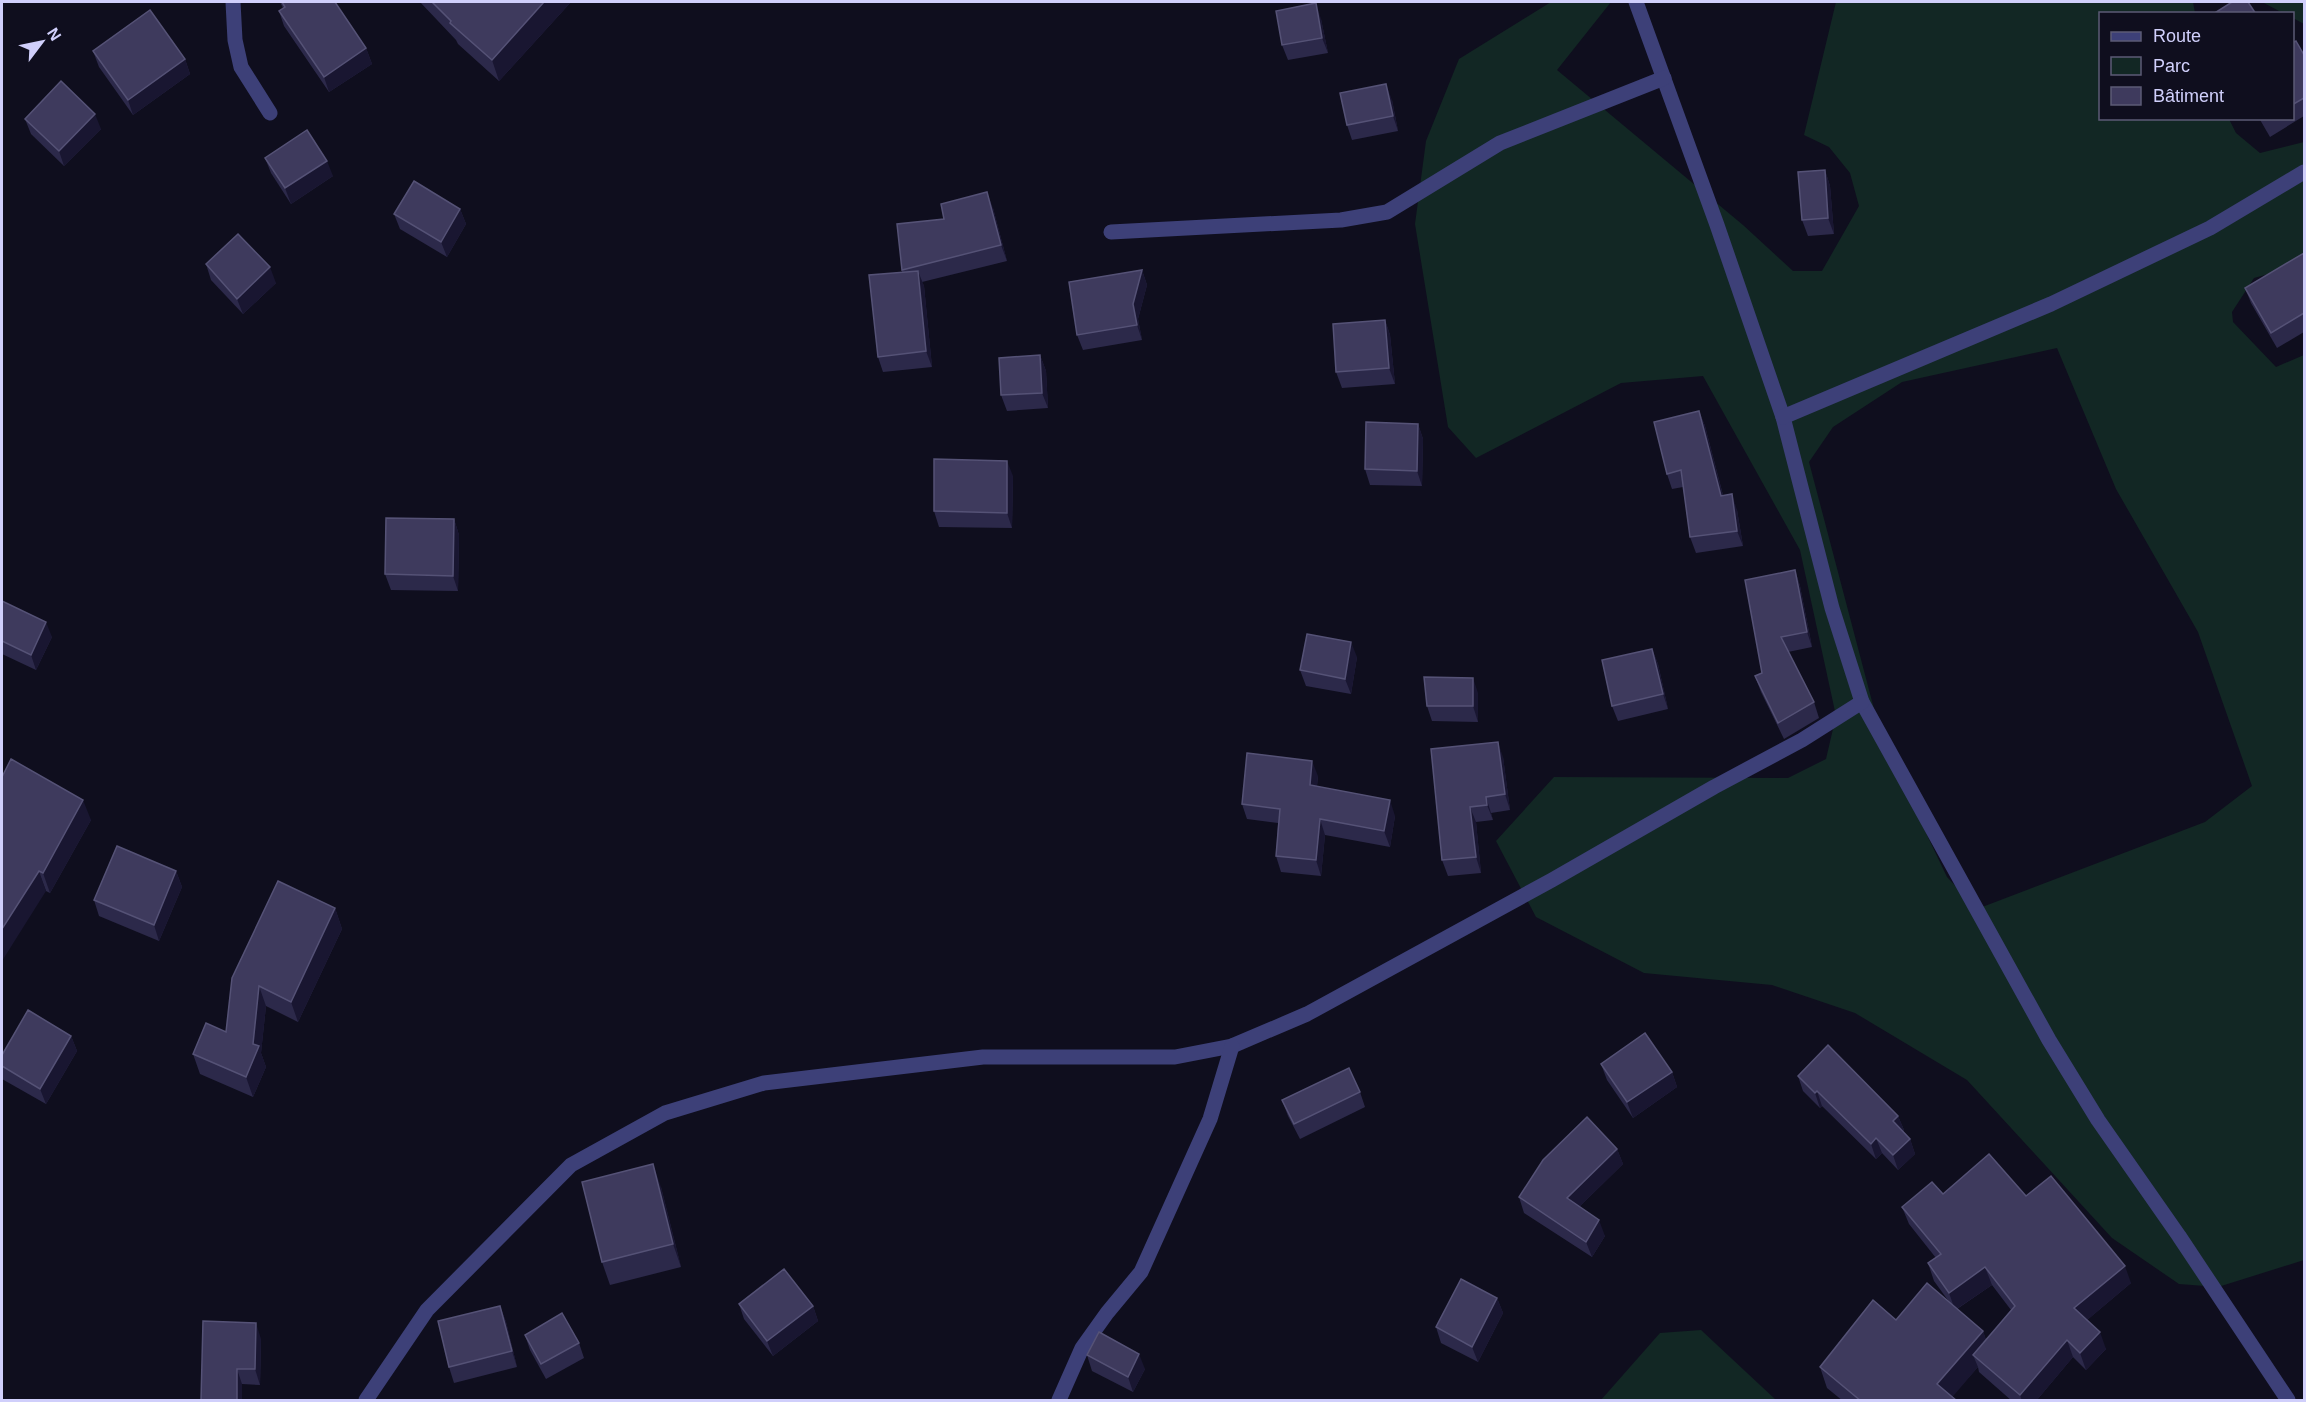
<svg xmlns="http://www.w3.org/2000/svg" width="2306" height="1402" viewBox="0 0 2306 1402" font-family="Arial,sans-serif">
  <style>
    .green { fill: #122724; fill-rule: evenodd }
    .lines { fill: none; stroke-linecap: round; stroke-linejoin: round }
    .minor { stroke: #3d4078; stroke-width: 15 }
    .wall { fill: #2c294a; fill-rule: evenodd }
    .shaded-wall { fill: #191631 }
    .building { fill: #3e3a5d; stroke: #555276; stroke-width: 1.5 }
  </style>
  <rect width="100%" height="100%" fill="#0f0e1e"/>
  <g class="green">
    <path d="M 1551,2 L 1611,2 L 1557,70 L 1743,225 L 1793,271 L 1822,271 L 1859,206 L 1850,173 L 1829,147 L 1804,135 L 1836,2 L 2193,2 L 2195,13 L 2100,14 L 2100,118 L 2229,119 L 2236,133 L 2260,153 L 2304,142 L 2304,264 L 2254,278 L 2232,312 L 2233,322 L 2276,367 L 2304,355 L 2304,1260 L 2218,1287 L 2179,1284 L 2112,1238 L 1967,1080 L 1855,1013 L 1772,985 L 1644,973 L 1536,917 L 1496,841 L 1554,777 L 1788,778 L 1826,759 L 1836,716 L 1800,550 L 1703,376 L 1621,383 L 1476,458 L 1448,427 L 1415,224 L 1426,141 L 1459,59 ZM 2057,348 L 2116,489 L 2198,632 L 2252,786 L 2205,822 L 1977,909 L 1947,877 L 1883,743 L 1809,462 L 1833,427 L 1902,382 Z"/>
    <path d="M 2262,2 L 2304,2 L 2304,24 L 2293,18 L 2292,14 L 2283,13 Z"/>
    <path d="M 1701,1330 L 1776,1400 L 1601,1400 L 1660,1333 Z"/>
  </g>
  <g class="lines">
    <g class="minor">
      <path d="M 233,2 L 235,40 L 241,67 L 270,113"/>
      <path d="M 1636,2 L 1717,225 L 1783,417 L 1832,608 L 1862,702 L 2049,1040 L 2098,1120 L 2179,1236 L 2288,1400"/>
      <path d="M 1111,232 L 1341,220 L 1387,212 L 1500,143 L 1664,78"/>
      <path d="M 1783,417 L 2051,304 L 2210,228 L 2304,172"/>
      <path d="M 366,1400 L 427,1310 L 571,1165 L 665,1113 L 764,1083 L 983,1057 L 1175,1057 L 1232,1046 L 1307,1014 L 1552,880 L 1714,787 L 1802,740 L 1862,702"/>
      <path d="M 1059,1400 L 1082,1348 L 1107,1313 L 1141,1272 L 1210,1119 L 1232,1046"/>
    </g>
  </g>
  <g class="wall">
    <path d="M 280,2 L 335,2 L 366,48 L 372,64 L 329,92 L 284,26 L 279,11 L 283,8 Z"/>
    <path d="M 420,2 L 571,2 L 499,81 L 458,44 L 456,40 Z"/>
    <path d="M 1321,19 L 1328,53 L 1288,60 L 1282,45 Z"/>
    <path d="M 2292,43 L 2304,55 L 2304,116 L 2270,137 L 2259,118 L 2292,118 Z"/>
    <path d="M 93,51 L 185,59 L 190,74 L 133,115 L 99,67 Z"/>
    <path d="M 1392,100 L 1398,131 L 1352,140 L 1347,125 Z"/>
    <path d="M 25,119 L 101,129 L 64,166 L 31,134 Z"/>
    <path d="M 265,158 L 333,176 L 291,204 L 271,173 Z"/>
    <path d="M 1825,170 L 1830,186 L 1834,234 L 1808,236 L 1802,220 Z"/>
    <path d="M 993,208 L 1007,261 L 922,282 L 924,286 L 932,367 L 883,372 L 878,357 L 902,272 L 902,270 L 944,219 Z"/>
    <path d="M 460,209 L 466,224 L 447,257 L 400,229 L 394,214 Z"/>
    <path d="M 2304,253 L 2304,332 L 2277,348 L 2251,303 L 2245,288 Z"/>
    <path d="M 206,264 L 276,283 L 243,314 L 211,280 Z"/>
    <path d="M 1142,270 L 1147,285 L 1138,319 L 1142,340 L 1083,350 L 1077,335 Z"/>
    <path d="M 1385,320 L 1390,335 L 1395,384 L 1342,388 L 1336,372 Z"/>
    <path d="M 1040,355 L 1046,371 L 1048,408 L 1007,411 L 1001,395 Z"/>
    <path d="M 1699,411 L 1705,426 L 1723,495 L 1737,510 L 1743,546 L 1696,553 L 1690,537 L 1683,487 L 1672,489 L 1667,474 Z"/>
    <path d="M 1418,424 L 1423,439 L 1422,486 L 1370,485 L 1365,469 Z"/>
    <path d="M 1013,476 L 1012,528 L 939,527 L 934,511 Z"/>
    <path d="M 454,519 L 459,535 L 458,591 L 391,590 L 385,574 Z"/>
    <path d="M 1795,570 L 1800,586 L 1812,647 L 1788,652 L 1814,702 L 1819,718 L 1784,739 L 1761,692 L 1755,676 L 1762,673 Z"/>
    <path d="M 2,601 L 52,637 L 36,670 L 2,654 Z"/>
    <path d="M 1652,649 L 1658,664 L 1668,709 L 1618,721 L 1612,706 Z"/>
    <path d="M 1357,657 L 1351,694 L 1306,686 L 1300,670 Z"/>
    <path d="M 1478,693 L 1478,722 L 1432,721 L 1427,706 Z"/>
    <path d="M 1431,749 L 1503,757 L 1510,810 L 1491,813 L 1493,820 L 1476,822 L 1481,873 L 1448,876 L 1442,860 Z"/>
    <path d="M 1318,776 L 1317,786 L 1395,816 L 1390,847 L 1325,835 L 1321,876 L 1281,872 L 1276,856 L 1278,823 L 1247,819 L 1242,804 Z"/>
    <path d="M 2,777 L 91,820 L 50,893 L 46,891 Z"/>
    <path d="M 176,871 L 182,887 L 159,941 L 99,916 L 94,900 Z"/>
    <path d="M 335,908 L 342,929 L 298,1022 L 266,1006 L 261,1053 L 266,1067 L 253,1097 L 200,1074 L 193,1054 L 226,1032 L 232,978 Z"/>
    <path d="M 71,1036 L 77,1051 L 46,1104 L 2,1079 L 2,1055 Z"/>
    <path d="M 1601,1064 L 1672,1072 L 1677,1087 L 1633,1118 L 1607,1080 Z"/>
    <path d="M 1798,1076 L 1898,1116 L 1904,1130 L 1903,1131 L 1910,1139 L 1915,1154 L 1898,1170 L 1882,1153 L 1876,1159 L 1822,1106 L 1820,1108 L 1803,1091 Z"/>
    <path d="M 1360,1092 L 1365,1107 L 1300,1139 L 1288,1116 L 1282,1100 Z"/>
    <path d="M 1617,1149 L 1623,1164 L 1579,1207 L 1605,1236 L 1592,1257 L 1524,1213 L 1519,1197 Z"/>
    <path d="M 661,1187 L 681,1267 L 610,1285 L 602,1262 Z"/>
    <path d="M 1943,1194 L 2026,1196 L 2131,1283 L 2087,1320 L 2106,1349 L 2086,1370 L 2073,1357 L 2036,1401 L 2012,1401 L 1979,1372 L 1978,1367 L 1952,1396 L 1957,1401 L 1843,1401 L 1827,1388 L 1820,1367 L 1950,1303 L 1934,1281 L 1928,1263 L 1936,1258 L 1909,1224 L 1902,1207 ZM 1992,1285 L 2011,1310 L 1986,1340 L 1983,1331 L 1957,1309 Z"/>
    <path d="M 1497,1298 L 1503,1313 L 1478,1362 L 1441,1343 L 1436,1327 Z"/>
    <path d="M 739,1304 L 813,1306 L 818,1321 L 773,1356 L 744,1319 Z"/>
    <path d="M 500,1306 L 506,1322 L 517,1367 L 454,1383 L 449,1367 Z"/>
    <path d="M 525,1335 L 579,1343 L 584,1358 L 546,1379 L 530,1350 Z"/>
    <path d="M 261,1339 L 260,1385 L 242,1384 L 242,1401 L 189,1401 L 201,1400 Z"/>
    <path d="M 1087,1355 L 1145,1369 L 1133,1392 L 1092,1371 Z"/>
  </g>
  <g class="shaded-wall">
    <path d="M 544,2 L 571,2 L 499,81 L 492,60 Z"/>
    <path d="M 1316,3 L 1321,19 L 1328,53 L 1322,38 Z"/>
    <path d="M 366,48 L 372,64 L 329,92 L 324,77 Z"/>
    <path d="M 185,59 L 190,74 L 133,115 L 128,100 Z"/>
    <path d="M 1386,84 L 1392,100 L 1398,131 L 1393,116 Z"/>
    <path d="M 95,114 L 101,129 L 64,166 L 59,151 Z"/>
    <path d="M 327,161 L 333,176 L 291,204 L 285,188 Z"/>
    <path d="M 1825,170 L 1830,186 L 1834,234 L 1828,218 Z"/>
    <path d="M 987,192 L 993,208 L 1007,261 L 1001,245 Z"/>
    <path d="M 460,209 L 466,224 L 447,257 L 441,242 Z"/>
    <path d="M 270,267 L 276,283 L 243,314 L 237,299 Z"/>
    <path d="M 1142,270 L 1147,285 L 1138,319 L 1142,340 L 1137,325 L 1133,304 Z"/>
    <path d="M 918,271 L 924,286 L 932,367 L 926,351 Z"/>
    <path d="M 1385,320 L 1390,335 L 1395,384 L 1389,368 Z"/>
    <path d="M 1040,355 L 1046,371 L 1048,408 L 1042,393 Z"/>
    <path d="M 1699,411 L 1705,426 L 1727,511 L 1721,496 Z"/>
    <path d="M 1418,424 L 1423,439 L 1422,486 L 1417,471 Z"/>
    <path d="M 1007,461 L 1013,476 L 1012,528 L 1007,513 Z"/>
    <path d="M 1732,494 L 1737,510 L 1743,546 L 1737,531 Z"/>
    <path d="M 454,519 L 459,535 L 458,591 L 453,576 Z"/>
    <path d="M 1795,570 L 1800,586 L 1812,647 L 1807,632 Z"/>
    <path d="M 46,622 L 52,637 L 36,670 L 31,655 Z"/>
    <path d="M 1351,642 L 1357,657 L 1351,694 L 1345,679 Z"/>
    <path d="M 1652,649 L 1658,664 L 1668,709 L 1663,694 Z"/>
    <path d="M 1473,678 L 1478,693 L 1478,722 L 1473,706 Z"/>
    <path d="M 1498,742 L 1503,757 L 1510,810 L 1505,794 Z"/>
    <path d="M 1312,761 L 1318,776 L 1315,801 L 1310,785 Z"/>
    <path d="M 1486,797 L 1491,813 L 1493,820 L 1487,805 Z"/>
    <path d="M 83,800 L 91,820 L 50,893 L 43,873 Z"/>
    <path d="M 1390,800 L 1395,816 L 1390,847 L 1384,831 Z"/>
    <path d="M 1470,807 L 1476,822 L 1481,873 L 1476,857 Z"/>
    <path d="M 1320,819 L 1325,835 L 1321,876 L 1316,860 Z"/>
    <path d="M 39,871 L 46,891 L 2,961 L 2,929 Z"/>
    <path d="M 176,871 L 182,887 L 159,941 L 154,925 Z"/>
    <path d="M 335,908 L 342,929 L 298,1022 L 291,1002 Z"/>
    <path d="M 259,986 L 266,1006 L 261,1053 L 266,1067 L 253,1097 L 246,1077 L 253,1044 Z"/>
    <path d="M 71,1036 L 77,1051 L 46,1104 L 40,1089 Z"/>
    <path d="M 1672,1072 L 1677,1087 L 1633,1118 L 1627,1102 Z"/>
    <path d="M 1817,1091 L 1822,1106 L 1820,1108 L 1815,1093 Z"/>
    <path d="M 1898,1116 L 1904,1130 L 1898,1136 L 1893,1121 Z"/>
    <path d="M 1876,1138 L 1882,1153 L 1876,1159 L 1871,1144 Z"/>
    <path d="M 1910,1139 L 1915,1154 L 1898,1170 L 1893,1155 Z"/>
    <path d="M 1617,1149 L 1623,1164 L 1572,1214 L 1567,1198 Z"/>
    <path d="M 653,1164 L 661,1187 L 681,1267 L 673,1244 Z"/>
    <path d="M 1599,1220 L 1605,1236 L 1592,1257 L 1586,1242 Z"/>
    <path d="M 2125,1266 L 2131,1283 L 2080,1326 L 2074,1308 Z"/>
    <path d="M 1985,1267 L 1992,1285 L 1955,1310 L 1949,1293 Z"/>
    <path d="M 1497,1298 L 1503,1313 L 1478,1362 L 1472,1347 Z"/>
    <path d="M 500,1306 L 506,1322 L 517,1367 L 512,1351 Z"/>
    <path d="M 813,1306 L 818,1321 L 773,1356 L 767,1341 Z"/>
    <path d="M 256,1323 L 261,1339 L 260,1385 L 255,1369 Z"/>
    <path d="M 1983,1331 L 1990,1352 L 1973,1355 L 1978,1367 L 1949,1401 L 1937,1384 Z"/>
    <path d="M 2100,1332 L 2106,1349 L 2086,1370 L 2080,1353 Z"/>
    <path d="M 2067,1340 L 2073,1357 L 2036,1401 L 2022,1401 L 2020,1395 Z"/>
    <path d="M 1139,1354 L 1145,1369 L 1133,1392 L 1128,1377 Z"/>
    <path d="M 237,1369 L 242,1384 L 242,1401 L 237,1401 Z"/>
  </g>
  <g class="building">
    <path d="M 282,2 L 335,2 L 366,48 L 324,77 L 279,11 L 285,7 Z"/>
    <path d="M 432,2 L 544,2 L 492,60 L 450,23 L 451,21 Z"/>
    <path d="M 2232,2 L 2248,2 L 2256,14 L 2213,14 Z"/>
    <path d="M 1316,3 L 1322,38 L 1282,45 L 1276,11 Z"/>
    <path d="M 150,10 L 185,59 L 128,100 L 93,51 Z"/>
    <path d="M 2296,41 L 2304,55 L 2304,98 L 2292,105 L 2292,43 Z"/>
    <path d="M 61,81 L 95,114 L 59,151 L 25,119 Z"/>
    <path d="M 1386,84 L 1393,116 L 1347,125 L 1340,93 Z"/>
    <path d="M 307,130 L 327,161 L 285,188 L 265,158 Z"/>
    <path d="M 1825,170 L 1828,218 L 1802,220 L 1798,172 Z"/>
    <path d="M 414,181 L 460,209 L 441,242 L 394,214 Z"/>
    <path d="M 987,192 L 1001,245 L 902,270 L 897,224 L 944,219 L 941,204 Z"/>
    <path d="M 238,234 L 270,267 L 237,299 L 206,264 Z"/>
    <path d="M 2304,253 L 2304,313 L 2271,333 L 2245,288 Z"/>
    <path d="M 1142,270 L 1133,304 L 1137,325 L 1077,335 L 1069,282 Z"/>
    <path d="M 918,271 L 926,351 L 878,357 L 869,275 Z"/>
    <path d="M 1385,320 L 1389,368 L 1336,372 L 1333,324 Z"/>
    <path d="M 1040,355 L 1042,393 L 1001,395 L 999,358 Z"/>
    <path d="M 1699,411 L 1721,496 L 1732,494 L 1737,531 L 1690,537 L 1681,470 L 1667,474 L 1654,422 Z"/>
    <path d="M 1366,422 L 1418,424 L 1417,471 L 1365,469 Z"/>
    <path d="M 934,459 L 1007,461 L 1007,513 L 934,511 Z"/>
    <path d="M 386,518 L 454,519 L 453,576 L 385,574 Z"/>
    <path d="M 1795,570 L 1807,632 L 1781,637 L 1814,702 L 1778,723 L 1755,676 L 1762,673 L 1745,580 Z"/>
    <path d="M 2,601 L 46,622 L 31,655 L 2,641 Z"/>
    <path d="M 1307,634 L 1351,642 L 1345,679 L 1300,670 Z"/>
    <path d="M 1652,649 L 1663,694 L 1612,706 L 1602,660 Z"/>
    <path d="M 1424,677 L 1473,678 L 1473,706 L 1427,706 Z"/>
    <path d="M 1498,742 L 1505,794 L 1486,797 L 1487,805 L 1470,807 L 1476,857 L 1442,860 L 1431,749 Z"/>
    <path d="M 1247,753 L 1312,761 L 1310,785 L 1390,800 L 1384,831 L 1320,819 L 1316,860 L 1276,856 L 1280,809 L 1242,804 Z"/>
    <path d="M 11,759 L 83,800 L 43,873 L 39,871 L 2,929 L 2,777 Z"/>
    <path d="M 117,846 L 176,871 L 154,925 L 94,900 Z"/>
    <path d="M 278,881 L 335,908 L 291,1002 L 259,986 L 253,1044 L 259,1046 L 246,1077 L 193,1054 L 206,1023 L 226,1032 L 232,978 Z"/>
    <path d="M 28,1010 L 71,1036 L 40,1089 L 2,1066 L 2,1055 Z"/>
    <path d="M 1645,1033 L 1672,1072 L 1627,1102 L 1601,1064 Z"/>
    <path d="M 1828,1045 L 1898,1116 L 1893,1121 L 1910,1139 L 1893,1155 L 1876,1138 L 1871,1144 L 1817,1091 L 1815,1093 L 1798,1076 Z"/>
    <path d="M 1349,1068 L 1360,1092 L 1294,1124 L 1282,1100 Z"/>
    <path d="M 1587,1117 L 1617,1149 L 1567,1198 L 1599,1220 L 1586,1242 L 1519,1197 L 1543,1160 Z"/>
    <path d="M 1989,1154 L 2026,1196 L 2051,1176 L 2125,1266 L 2074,1308 L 2100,1332 L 2080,1353 L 2067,1340 L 2020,1395 L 1973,1355 L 2015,1306 L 1985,1267 L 1949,1293 L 1928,1263 L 1941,1254 L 1902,1207 L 1932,1182 L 1943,1194 Z"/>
    <path d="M 653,1164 L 673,1244 L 602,1262 L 582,1182 Z"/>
    <path d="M 784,1269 L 813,1306 L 767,1341 L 739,1304 Z"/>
    <path d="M 1461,1279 L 1497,1298 L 1472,1347 L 1436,1327 Z"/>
    <path d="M 1927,1283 L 1983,1331 L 1937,1384 L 1957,1401 L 1861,1401 L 1820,1367 L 1873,1300 L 1896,1320 Z"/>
    <path d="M 500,1306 L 512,1351 L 449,1367 L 438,1321 Z"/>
    <path d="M 562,1313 L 579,1343 L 541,1364 L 525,1335 Z"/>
    <path d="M 203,1321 L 256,1323 L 255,1369 L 237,1369 L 237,1401 L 189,1401 L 201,1400 Z"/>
    <path d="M 1099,1332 L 1139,1354 L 1128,1377 L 1087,1355 Z"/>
  </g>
  <rect width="2306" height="1402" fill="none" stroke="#d0cffb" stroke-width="6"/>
  <rect x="2099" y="12" width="195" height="108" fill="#0f0e1e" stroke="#5c5b76" stroke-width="1.5"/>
  <rect x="2111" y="32" width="30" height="9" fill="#3d4078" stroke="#5c5b76" stroke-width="1.5"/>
  <text x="2153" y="42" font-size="18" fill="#d0cffb">Route</text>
  <rect x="2111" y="57" width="30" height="18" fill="#122724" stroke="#5c5b76" stroke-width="1.5"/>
  <text x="2153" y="72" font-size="18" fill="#d0cffb">Parc</text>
  <rect x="2111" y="87" width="30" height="18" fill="#3e3a5d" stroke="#5c5b76" stroke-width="1.5"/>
  <text x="2153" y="102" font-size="18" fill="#d0cffb">Bâtiment</text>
  <g transform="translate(42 42) rotate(58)" stroke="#0f0e1e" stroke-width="4.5" paint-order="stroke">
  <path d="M0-4.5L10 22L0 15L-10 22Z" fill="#d0cffb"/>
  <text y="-9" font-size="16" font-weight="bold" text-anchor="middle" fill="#d0cffb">N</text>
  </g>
</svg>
